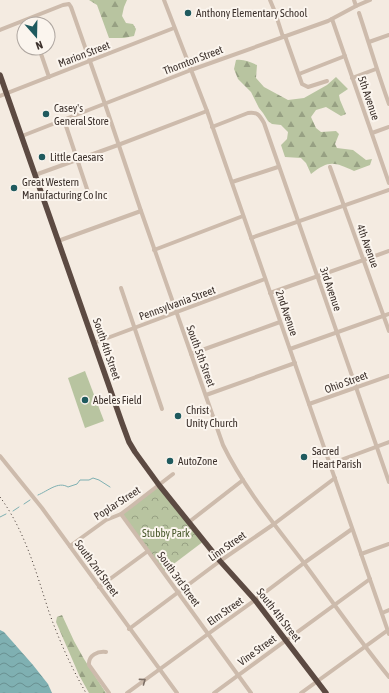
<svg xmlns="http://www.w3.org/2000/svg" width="389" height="693" viewBox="0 0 389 693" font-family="'Asap Condensed',sans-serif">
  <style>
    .forest { fill: url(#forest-firs) }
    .park { fill: url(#park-crowns) }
    .pitch { fill: #b8c4a0 }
    .water { fill: url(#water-waves) }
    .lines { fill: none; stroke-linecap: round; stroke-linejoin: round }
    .stream { stroke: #7fb0b2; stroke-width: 1 }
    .minor { stroke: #cdbbac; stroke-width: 4 }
    .highway { stroke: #5c4a42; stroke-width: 5.5 }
    .rail { stroke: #3b302b; stroke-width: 1; stroke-dasharray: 1 3; stroke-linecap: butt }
    .oneway { stroke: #7d6f65 }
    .poi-dot { fill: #1f5a5e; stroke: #fbf5ee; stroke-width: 1.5 }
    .labels { text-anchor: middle; stroke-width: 4; stroke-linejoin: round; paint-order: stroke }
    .poi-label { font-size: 11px; fill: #3b302b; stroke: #fbf5ee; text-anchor: start }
    .street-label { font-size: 11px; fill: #3b302b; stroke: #fbf5ee }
    .park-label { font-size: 11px; fill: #4a5a2e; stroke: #fbf5ee }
  </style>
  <defs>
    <pattern id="forest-firs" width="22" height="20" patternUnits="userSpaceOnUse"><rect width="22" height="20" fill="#b8c4a0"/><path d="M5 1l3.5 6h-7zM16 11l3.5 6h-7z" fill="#97a083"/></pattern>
    <pattern id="park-crowns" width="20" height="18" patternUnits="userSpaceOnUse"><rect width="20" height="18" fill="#b8c4a0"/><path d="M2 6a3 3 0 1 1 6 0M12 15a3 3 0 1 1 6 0" fill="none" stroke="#97a083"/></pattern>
    <pattern id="water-waves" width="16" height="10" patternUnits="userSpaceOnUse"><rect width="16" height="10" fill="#7fb0b2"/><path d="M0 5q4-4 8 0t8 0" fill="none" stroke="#699091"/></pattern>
  </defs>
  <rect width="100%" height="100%" fill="#f4ebe1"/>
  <g class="forest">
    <path d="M 89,0 L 127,0 L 124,7 L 122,16 L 126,23 L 133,24 L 136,29 L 134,36 L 124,38 L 109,38 L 97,5 Z"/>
    <path d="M 236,60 C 244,59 250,62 257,65 L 256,78 L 264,87 L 288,100 L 304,98 L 327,85 L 336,77 L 348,89 L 339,95 L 340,100 L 346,114 L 341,116 L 326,107 L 316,110 L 311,117 L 316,128 L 321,132 L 336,131 L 339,134 L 335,144 L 337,148 L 353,150 L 366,160 L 372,159 L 370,165 L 354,171 C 334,162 329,160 311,174 L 306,163 L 301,158 L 285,157 L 281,145 L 287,139 L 288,132 L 281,125 L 272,124 L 268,121 L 263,113 L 259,108 L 251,92 L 238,79 L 234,69 Z"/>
    <path d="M 62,615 L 74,641 L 84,659 L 106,693 L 89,693 L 79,675 L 56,622 L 57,617 Z"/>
  </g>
  <path class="park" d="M 159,485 L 204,541 L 163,572 L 121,514 Z"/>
  <path class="pitch" d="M 85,371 L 104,421 L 85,428 L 68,378 Z"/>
  <path class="water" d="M 0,630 L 4,632 L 33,665 L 48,684 L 52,693 L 0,693 Z"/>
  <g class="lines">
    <g class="stream">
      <path d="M 38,495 C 48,491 58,481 68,487 L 77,484 L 80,480 L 89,480 L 93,478 L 99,480 L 110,487"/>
      <path d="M 24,504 L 30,500"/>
      <path d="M 13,511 L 19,507"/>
      <path d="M 0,517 L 6,514"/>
    </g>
    <g class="minor">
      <path d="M 164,0 L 207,111 L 389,634"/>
      <path d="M 270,0 L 275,12 L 283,37"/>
      <path d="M 354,0 L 356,6"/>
      <path d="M 359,13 C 369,43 378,74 389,104"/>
      <path d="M 332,19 L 389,183"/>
      <path d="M 0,30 L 63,5 L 69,4 L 71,7 L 105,104 L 141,211 L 223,445 C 244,488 275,525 304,563 C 332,601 359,640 389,677"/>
      <path d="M 285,36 L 302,84 L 308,87 L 327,81"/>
      <path d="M 369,42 L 389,35"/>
      <path d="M 39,48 L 49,77"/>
      <path d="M 299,74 L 345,56"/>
      <path d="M 352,78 L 376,69"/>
      <path d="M 0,96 L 174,28"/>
      <path d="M 64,120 L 89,195"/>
      <path d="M 212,127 L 248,113 C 257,112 259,114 264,123 L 389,482"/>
      <path d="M 372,133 L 389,127"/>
      <path d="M 22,136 L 191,70 L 328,21 L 356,6 L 370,0"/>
      <path d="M 330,167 L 389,331"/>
      <path d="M 35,175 L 118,145 L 207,111"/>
      <path d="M 232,182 L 278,167"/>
      <path d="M 251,238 L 389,190"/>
      <path d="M 58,241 L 141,211"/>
      <path d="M 154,250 L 243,216"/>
      <path d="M 121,288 L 162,409"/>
      <path d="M 270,293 L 389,251"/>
      <path d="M 94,343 L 265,279"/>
      <path d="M 290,349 L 389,314"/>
      <path d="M 191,354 L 280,322"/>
      <path d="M 206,395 L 295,363"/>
      <path d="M 309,404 L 389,376"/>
      <path d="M 0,456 L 42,508 L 177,693"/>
      <path d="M 330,464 L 389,442"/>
      <path d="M 121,514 L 251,693"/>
      <path d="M 189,522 L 243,480"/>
      <path d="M 70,546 L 106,520 L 121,514 L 129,508 L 173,474"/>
      <path d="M 361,554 L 389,544"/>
      <path d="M 99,587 L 148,551"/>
      <path d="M 382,613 L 389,610"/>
      <path d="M 129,629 L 220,561 L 274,524 L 335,478"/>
      <path d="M 106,652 C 98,651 88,655 89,665 L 109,693"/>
      <path d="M 127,693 L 208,634 L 255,600 L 304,563 L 352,529"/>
      <path d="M 214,693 L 370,579"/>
      <path d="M 301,693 L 388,630"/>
    </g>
    <path class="highway" d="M 0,75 L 122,423 L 129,442 L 135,452 L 159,485 L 220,561 L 255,600 L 326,693"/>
    <path class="rail" d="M 0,497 C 25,531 36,572 49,612 C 59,640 71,667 86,693"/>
  </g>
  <defs><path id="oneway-chevron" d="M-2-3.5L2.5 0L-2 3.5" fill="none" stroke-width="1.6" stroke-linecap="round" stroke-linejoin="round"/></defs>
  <use class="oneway" href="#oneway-chevron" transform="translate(143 681) rotate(-36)"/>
  <g class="poi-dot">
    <circle cx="188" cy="13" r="4"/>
    <circle cx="46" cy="114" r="4"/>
    <circle cx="42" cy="157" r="4"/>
    <circle cx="14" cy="188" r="4"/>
    <circle cx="85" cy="400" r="4"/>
    <circle cx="178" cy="416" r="4"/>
    <circle cx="304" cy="457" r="4"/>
    <circle cx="170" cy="461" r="4"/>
  </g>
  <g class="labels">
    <g class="poi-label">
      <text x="196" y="17">Anthony Elementary School</text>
      <text x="54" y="112">Casey's<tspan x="54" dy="13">General Store</tspan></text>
      <text x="50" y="161">Little Caesars</text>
      <text x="22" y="186">Great Western<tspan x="22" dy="13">Manufacturing Co Inc</tspan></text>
      <text x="93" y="404">Abeles Field</text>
      <text x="186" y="414">Christ<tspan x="186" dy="13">Unity Church</tspan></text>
      <text x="312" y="455">Sacred<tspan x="312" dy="13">Heart Parish</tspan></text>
      <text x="178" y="465">AutoZone</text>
    </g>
    <g class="street-label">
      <text transform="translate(84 54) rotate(-21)" y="4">Marion Street</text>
      <text transform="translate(193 60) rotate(-21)" y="4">Thornton Street</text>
      <text transform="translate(369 98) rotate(71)" y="4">5th Avenue</text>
      <text transform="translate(368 246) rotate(70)" y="4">4th Avenue</text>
      <text transform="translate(331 289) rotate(71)" y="4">3rd Avenue</text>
      <text transform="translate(177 303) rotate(-20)" y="4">Pennsylvania Street</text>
      <text transform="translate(287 313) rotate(71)" y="4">2nd Avenue</text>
      <text transform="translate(107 349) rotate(71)" y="4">South 4th Street</text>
      <text transform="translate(201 356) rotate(70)" y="4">South 5th Street</text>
      <text transform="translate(346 382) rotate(-20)" y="4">Ohio Street</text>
      <text transform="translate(117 503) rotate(-33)" y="4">Poplar Street</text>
      <text transform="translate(227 546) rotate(-35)" y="4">Linn Street</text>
      <text transform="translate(97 568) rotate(54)" y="4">South 2nd Street</text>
      <text transform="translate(179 579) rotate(54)" y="4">South 3rd Street</text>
      <text transform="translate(225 611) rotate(-35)" y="4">Elm Street</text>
      <text transform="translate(279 615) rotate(52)" y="4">South 4th Street</text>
      <text transform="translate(257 650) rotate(-36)" y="4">Vine Street</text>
    </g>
    <g class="park-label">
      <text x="166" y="537">Stubby Park</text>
    </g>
  </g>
  <g transform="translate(36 36) rotate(160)"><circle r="19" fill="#fbf5ee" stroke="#aea6a0"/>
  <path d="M0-3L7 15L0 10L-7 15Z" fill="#1f5a5e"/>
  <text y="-6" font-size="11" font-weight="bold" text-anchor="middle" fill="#3b302b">N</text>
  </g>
</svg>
